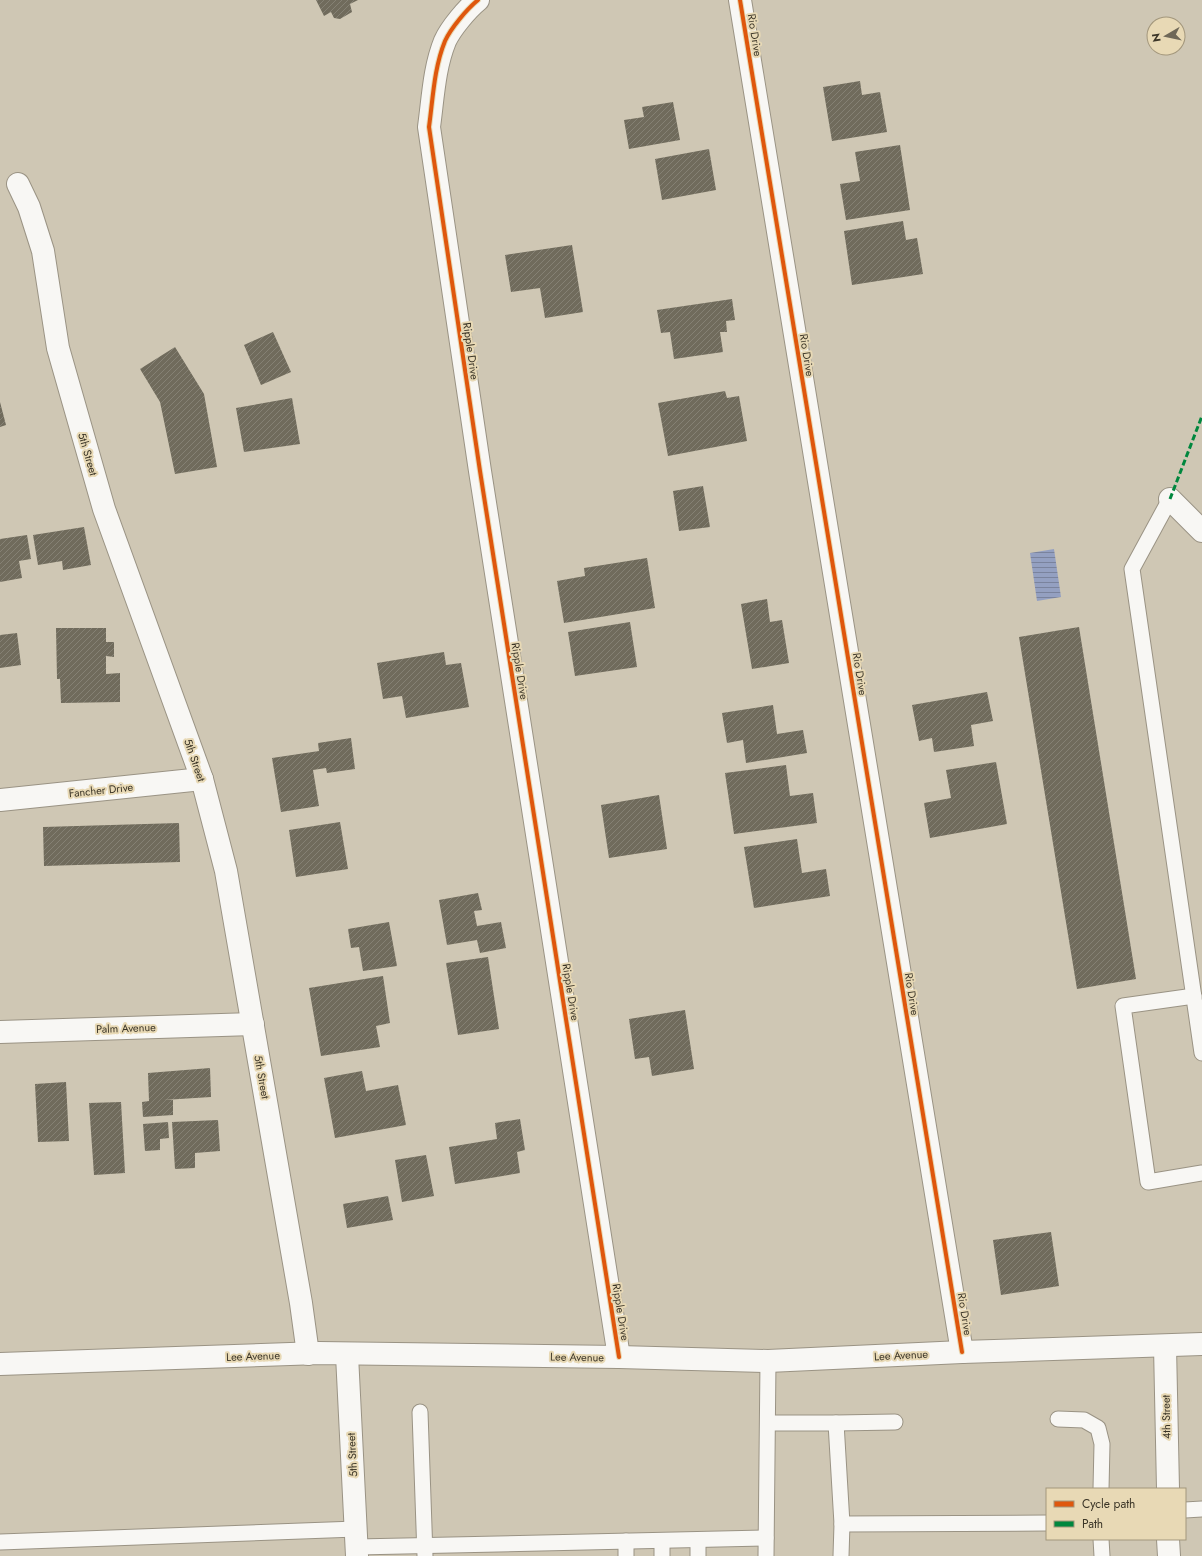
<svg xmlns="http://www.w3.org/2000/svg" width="1202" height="1556" viewBox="0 0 1202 1556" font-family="Jost,sans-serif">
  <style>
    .water { fill: url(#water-rules) }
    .building { fill: url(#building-hatch) }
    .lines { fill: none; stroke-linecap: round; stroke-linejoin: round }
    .service-casing { stroke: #9a9384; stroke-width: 17 }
    .minor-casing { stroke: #9a9384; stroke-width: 24 }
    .service { stroke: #f8f7f4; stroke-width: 15 }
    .minor { stroke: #f8f7f4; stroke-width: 22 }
    .quiet { stroke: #00873e; stroke-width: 3; stroke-dasharray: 6 3; stroke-linecap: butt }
    .cycleway-casing { stroke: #e8d9b5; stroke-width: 6 }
    .cycleway { stroke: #df570d; stroke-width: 4 }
    .labels { text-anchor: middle; stroke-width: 4; stroke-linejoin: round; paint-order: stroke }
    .street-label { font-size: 11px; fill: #3b3527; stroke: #e8d9b5 }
  </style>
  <defs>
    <pattern id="water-rules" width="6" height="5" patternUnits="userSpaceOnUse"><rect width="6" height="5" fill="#94a0c1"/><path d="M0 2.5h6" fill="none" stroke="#7a839d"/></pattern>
    <pattern id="building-hatch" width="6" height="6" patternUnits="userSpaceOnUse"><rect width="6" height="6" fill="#706b5c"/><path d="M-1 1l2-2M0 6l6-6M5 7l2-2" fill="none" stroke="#858174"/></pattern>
  </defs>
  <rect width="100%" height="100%" fill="#cfc7b4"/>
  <path class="water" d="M 1054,549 L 1061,597 L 1037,601 L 1030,553 Z"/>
  <g class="building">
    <path d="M 316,0 L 358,0 L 350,4 L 352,12 L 340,19 L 334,18 L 331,12 L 324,16 Z"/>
    <path d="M 860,81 L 862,95 L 880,92 L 887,132 L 832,141 L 823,87 Z"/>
    <path d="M 673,102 L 680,140 L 629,149 L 624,120 L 644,117 L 642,107 Z"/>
    <path d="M 900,145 L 910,210 L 846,220 L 840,184 L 860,181 L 855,152 Z"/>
    <path d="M 709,149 L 716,190 L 662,200 L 655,159 Z"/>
    <path d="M 903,221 L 906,240 L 917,238 L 923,274 L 852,285 L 844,231 Z"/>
    <path d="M 572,245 L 583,312 L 545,318 L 540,288 L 511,292 L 505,255 Z"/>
    <path d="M 732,299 L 735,320 L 726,321 L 727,332 L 720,332 L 723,352 L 674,359 L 670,332 L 661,333 L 657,310 Z"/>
    <path d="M 273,332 L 291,372 L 261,385 L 244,345 Z"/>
    <path d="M 175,347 L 204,394 L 217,467 L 175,474 L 160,402 L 140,369 Z"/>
    <path d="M 725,391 L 727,398 L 739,396 L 747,441 L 668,456 L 658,403 Z"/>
    <path d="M 292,398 L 300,444 L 244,452 L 236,408 Z"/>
    <path d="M 0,402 L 6,425 L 0,427 Z"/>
    <path d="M 703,486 L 710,527 L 679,531 L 673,491 Z"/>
    <path d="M 84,527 L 91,565 L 63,570 L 62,561 L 38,565 L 33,535 Z"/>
    <path d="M 27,535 L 31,559 L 19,561 L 22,578 L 0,582 L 0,539 Z"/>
    <path d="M 647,558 L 655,608 L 564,623 L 557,581 L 585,576 L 584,568 Z"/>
    <path d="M 767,599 L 770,622 L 782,620 L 789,663 L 752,669 L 741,604 Z"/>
    <path d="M 630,622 L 637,667 L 575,676 L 568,632 Z"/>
    <path d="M 1079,627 L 1136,979 L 1077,989 L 1019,637 Z"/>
    <path d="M 56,628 L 106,628 L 106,642 L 114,642 L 114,657 L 106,656 L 106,674 L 120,673 L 120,702 L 61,703 L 60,679 L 57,679 Z"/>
    <path d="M 17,633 L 21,665 L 0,668 L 0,635 Z"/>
    <path d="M 444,652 L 446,665 L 461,663 L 469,707 L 406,718 L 402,696 L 383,699 L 377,663 Z"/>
    <path d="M 987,692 L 993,721 L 971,725 L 974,746 L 934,752 L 932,738 L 919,741 L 912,705 Z"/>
    <path d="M 773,705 L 777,734 L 803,730 L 807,753 L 746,763 L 743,740 L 727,743 L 722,713 Z"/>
    <path d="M 351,738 L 355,769 L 327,773 L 326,768 L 313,770 L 319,806 L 281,812 L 272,758 L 319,751 L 318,743 Z"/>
    <path d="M 996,762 L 1007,824 L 930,838 L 924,803 L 951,798 L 946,770 Z"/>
    <path d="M 786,765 L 790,796 L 813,793 L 817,823 L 734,834 L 725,773 Z"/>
    <path d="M 659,795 L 667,849 L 609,858 L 601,805 Z"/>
    <path d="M 340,822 L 348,869 L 296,877 L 289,830 Z"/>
    <path d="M 179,823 L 180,862 L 44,866 L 43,827 Z"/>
    <path d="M 797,839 L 802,873 L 826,869 L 830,896 L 754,908 L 744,847 Z"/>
    <path d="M 478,893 L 482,910 L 474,911 L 477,926 L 501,922 L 506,948 L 480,953 L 477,940 L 447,945 L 439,900 Z"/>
    <path d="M 389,922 L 397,966 L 363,971 L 359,947 L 351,948 L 348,929 Z"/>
    <path d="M 488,957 L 499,1029 L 458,1035 L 446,963 Z"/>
    <path d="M 383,976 L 390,1023 L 376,1026 L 380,1047 L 321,1056 L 309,988 Z"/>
    <path d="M 685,1010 L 694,1069 L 652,1076 L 649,1057 L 635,1059 L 629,1019 Z"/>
    <path d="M 210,1068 L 211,1097 L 164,1100 L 173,1100 L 173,1115 L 143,1117 L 142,1102 L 149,1101 L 148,1073 Z"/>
    <path d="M 362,1071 L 366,1091 L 398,1085 L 406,1125 L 335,1138 L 324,1078 Z"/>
    <path d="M 66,1082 L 69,1141 L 38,1142 L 35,1084 Z"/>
    <path d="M 121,1102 L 125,1173 L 94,1175 L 89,1103 Z"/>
    <path d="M 520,1119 L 525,1150 L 517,1152 L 520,1173 L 455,1184 L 449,1147 L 497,1139 L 495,1123 Z"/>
    <path d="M 218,1120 L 220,1151 L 195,1153 L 195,1168 L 175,1169 L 172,1122 Z"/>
    <path d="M 168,1122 L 169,1138 L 160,1139 L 160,1150 L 145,1151 L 143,1124 Z"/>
    <path d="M 426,1155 L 434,1196 L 402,1202 L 395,1160 Z"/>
    <path d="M 388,1196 L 393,1220 L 347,1228 L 343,1204 Z"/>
    <path d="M 1051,1232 L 1059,1286 L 1001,1295 L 993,1240 Z"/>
  </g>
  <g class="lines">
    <g class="service-casing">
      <g id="service">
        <path d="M 1170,499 L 1132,569 L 1202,1053"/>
        <path d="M 1194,996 L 1123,1006 L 1148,1182 L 1202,1173"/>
        <path d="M 420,1412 L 425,1556"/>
        <path d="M 1058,1419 L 1084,1420 L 1098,1428 L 1102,1444 L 1101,1489"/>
        <path d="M 768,1423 L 836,1423 L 842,1524 L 1047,1523"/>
        <path d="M 836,1423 L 895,1422"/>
        <path d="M 1185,1510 L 1202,1509"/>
        <path d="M 1101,1539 L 1102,1556"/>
        <path d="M 698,1540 L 698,1556"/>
        <path d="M 626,1541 L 626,1556"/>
        <path d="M 662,1541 L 662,1556"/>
        <path d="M 0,1542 L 356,1529"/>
        <path d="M 357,1547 L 766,1538"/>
        <path d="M 766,1556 L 768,1361"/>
        <path d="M 841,1556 L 842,1524"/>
      </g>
    </g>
    <g class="minor-casing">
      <g id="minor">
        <path d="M 478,0 C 467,9 451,28 445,41 C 434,68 433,98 429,127 L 480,471 L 619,1357"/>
        <path d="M 740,0 L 962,1352"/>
        <path d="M 18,184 L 29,207 L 43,251 L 58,348 L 104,509 L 202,779 L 226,871 L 301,1303 L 308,1354"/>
        <path d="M 1170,499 L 1202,531"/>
        <path d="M 0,800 L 202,779"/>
        <path d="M 0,1032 L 253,1024"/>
        <path d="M 1165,1346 L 1168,1489"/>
        <path d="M 347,1355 L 357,1556"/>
        <path d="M 0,1364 L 319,1353 L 619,1357 L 768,1361 L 962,1352 L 1202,1344"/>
        <path d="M 1168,1539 L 1169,1556"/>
      </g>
    </g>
    <use href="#service" class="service"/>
    <use href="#minor" class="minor"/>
    <path class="quiet" d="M 1170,499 L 1202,416"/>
    <g class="cycleway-casing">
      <g id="cycleway">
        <path d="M 478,0 C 467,9 451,28 445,41 C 434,68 433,98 429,127 L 480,471 L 619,1357"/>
        <path d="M 740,0 L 962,1352"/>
      </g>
    </g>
    <use href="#cycleway" class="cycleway"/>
  </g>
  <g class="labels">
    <g class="street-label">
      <text transform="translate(755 35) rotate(81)" y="4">Rio Drive</text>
      <text transform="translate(471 351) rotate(82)" y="4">Ripple Drive</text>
      <text transform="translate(807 355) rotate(81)" y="4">Rio Drive</text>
      <text transform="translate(88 454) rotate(74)" y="4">5th Street</text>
      <text transform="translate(520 671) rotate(81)" y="4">Ripple Drive</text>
      <text transform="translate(860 674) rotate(81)" y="4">Rio Drive</text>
      <text transform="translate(195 760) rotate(71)" y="4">5th Street</text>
      <text transform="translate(101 790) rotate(-6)" y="4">Fancher Drive</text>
      <text transform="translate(571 992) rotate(81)" y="4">Ripple Drive</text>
      <text transform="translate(912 994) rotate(81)" y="4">Rio Drive</text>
      <text transform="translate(126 1028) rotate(-2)" y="4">Palm Avenue</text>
      <text transform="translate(262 1077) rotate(80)" y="4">5th Street</text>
      <text transform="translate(621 1312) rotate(81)" y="4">Ripple Drive</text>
      <text transform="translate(965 1314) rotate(81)" y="4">Rio Drive</text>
      <text transform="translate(901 1355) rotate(-3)" y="4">Lee Avenue</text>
      <text transform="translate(253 1356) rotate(-2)" y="4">Lee Avenue</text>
      <text transform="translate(577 1357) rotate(1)" y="4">Lee Avenue</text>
      <text transform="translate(1166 1417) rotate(-91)" y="4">4th Street</text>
      <text transform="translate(352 1455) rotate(-93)" y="4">5th Street</text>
    </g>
  </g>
  <rect x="1046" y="1488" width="140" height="52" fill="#e8d9b5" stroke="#a3977c"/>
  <rect x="1054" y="1501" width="20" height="6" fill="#df570d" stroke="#a3977c"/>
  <text x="1082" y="1508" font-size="12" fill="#3b3527">Cycle path</text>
  <rect x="1054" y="1521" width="20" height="6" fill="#00873e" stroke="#a3977c"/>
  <text x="1082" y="1528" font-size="12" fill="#3b3527">Path</text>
  <g transform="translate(1166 36) rotate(261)"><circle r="19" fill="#e8d9b5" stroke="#a3977c"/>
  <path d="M0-3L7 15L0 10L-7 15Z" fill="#6f6858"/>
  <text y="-6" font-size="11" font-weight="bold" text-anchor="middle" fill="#3b3527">N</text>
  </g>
</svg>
